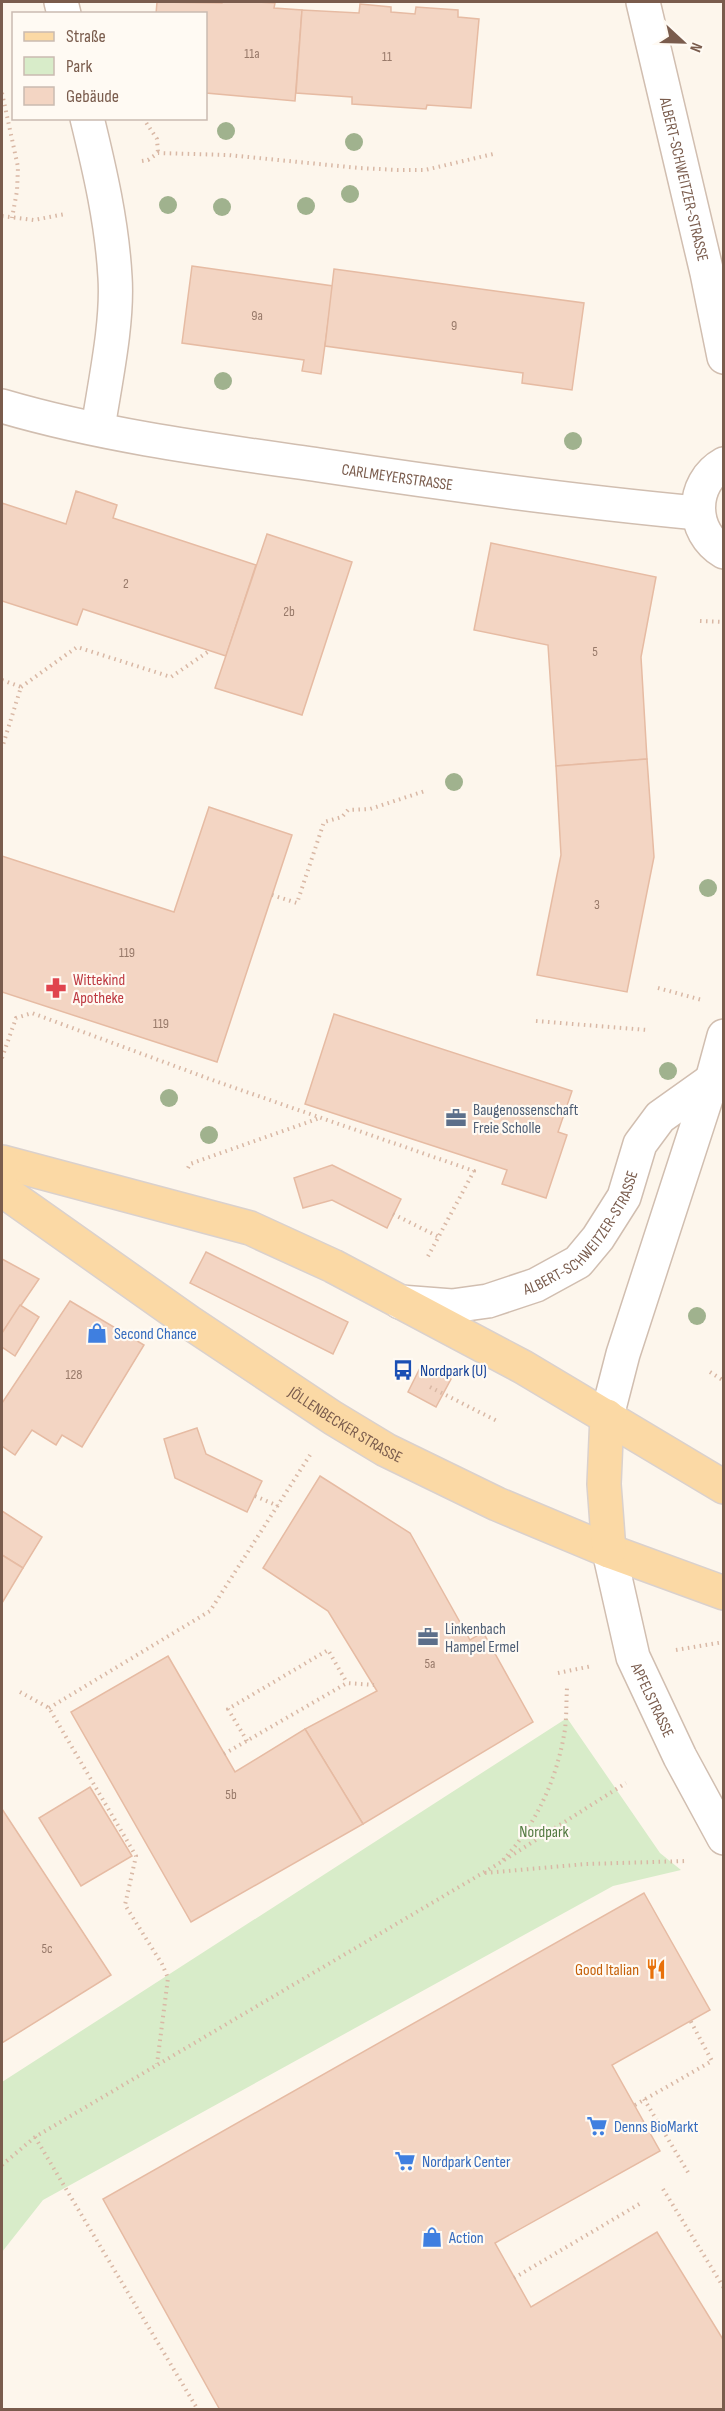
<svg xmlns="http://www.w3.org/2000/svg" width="725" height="2411" viewBox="0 0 725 2411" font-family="'Sofia Sans Condensed',sans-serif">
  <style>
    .green { fill: #d8ecc9 }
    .building { fill: #f3d5c3; stroke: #e6bba3; stroke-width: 1.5 }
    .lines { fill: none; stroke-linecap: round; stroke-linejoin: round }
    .minor-casing { stroke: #d1beb0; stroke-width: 36 }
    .major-casing { stroke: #dad1cd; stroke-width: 36 }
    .path { stroke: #d9b8a5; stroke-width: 4; stroke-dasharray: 1.5 4.5; stroke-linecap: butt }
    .minor { stroke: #fff; stroke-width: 33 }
    .major { stroke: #fbd9a5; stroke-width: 33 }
    .tree { fill: #a0b28e }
    .labels { text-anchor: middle; stroke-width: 4.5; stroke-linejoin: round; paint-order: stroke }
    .number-label { font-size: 14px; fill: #987a6a }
    .street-label { font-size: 16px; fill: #7a5c4d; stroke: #fffaf3 }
    .health-label { font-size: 16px; fill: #be3a42; stroke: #fffaf3; text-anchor: start }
    .service-label { font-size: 16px; fill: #4e5e75; stroke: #fffaf3; text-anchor: start }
    .shop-label { font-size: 16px; fill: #366cbe; stroke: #fffaf3; text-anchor: start }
    .transit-label { font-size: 16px; fill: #164399; stroke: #fffaf3; text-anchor: start }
    .park-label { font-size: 16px; fill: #537a41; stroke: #fffaf3 }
    .food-label { font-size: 16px; fill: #c56008; stroke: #fffaf3; text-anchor: end }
  </style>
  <rect width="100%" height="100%" fill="#fdf6ec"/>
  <path class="green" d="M 567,1718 L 660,1853 L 681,1870 L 613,1886 L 43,2200 L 2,2252 L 2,2082 Z"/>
  <g class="building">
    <path d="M 157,2 L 222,3 L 223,2 L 257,2 L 275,3 L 274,8 L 302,10 L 295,101 L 206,93 L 206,14 L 156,14 Z"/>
    <path d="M 360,4 L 391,7 L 391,12 L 415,14 L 416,7 L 458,10 L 458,17 L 479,19 L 471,108 L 427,105 L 426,109 L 352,104 L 352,97 L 296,93 L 302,10 L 359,13 Z"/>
    <path d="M 192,266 L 333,286 L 321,374 L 302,371 L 304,360 L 182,343 Z"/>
    <path d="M 334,269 L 584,303 L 572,390 L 522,383 L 523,373 L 325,346 Z"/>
    <path d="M 76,491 L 117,505 L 113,518 L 256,565 L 226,656 L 83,609 L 77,625 L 2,601 L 2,503 L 66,524 Z"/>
    <path d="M 267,534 L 352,562 L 302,715 L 215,688 Z"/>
    <path d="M 491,543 L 656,577 L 641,657 L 647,759 L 556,766 L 548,645 L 474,630 Z"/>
    <path d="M 647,759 L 654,857 L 627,992 L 537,975 L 561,855 L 556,766 Z"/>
    <path d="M 209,807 L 292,835 L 217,1062 L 2,992 L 2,856 L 174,912 Z"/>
    <path d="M 334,1014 L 572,1091 L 558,1132 L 567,1135 L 546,1198 L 502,1184 L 507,1170 L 305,1104 Z"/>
    <path d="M 332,1165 L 401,1199 L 387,1228 L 332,1200 L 303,1208 L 294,1178 Z"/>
    <path d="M 206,1252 L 348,1322 L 333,1354 L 190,1283 Z"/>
    <path d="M 2,1259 L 39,1279 L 2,1333 Z"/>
    <path d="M 70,1301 L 144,1345 L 82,1447 L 62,1435 L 56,1445 L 32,1430 L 15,1455 L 2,1446 L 2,1403 Z"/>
    <path d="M 20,1305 L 39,1317 L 15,1356 L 2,1347 L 2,1333 Z"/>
    <path d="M 422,1364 L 451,1379 L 436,1407 L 408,1392 Z"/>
    <path d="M 197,1428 L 206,1454 L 262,1481 L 247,1512 L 175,1478 L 164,1439 Z"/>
    <path d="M 320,1476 L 410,1533 L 470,1640 L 483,1632 L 533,1722 L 363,1824 L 305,1729 L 377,1691 L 328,1611 L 263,1568 Z"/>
    <path d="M 2,1511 L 42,1537 L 23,1568 L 2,1555 Z"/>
    <path d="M 2,1555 L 23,1568 L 2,1603 Z"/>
    <path d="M 168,1656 L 235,1772 L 305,1729 L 363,1824 L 191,1922 L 71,1712 Z"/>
    <path d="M 90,1787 L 132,1856 L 81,1886 L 39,1818 Z"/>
    <path d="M 2,1809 L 111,1975 L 2,2043 Z"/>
    <path d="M 644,1893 L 710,2010 L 612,2065 L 660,2151 L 495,2243 L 531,2307 L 657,2232 L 724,2341 L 724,2410 L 220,2410 L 103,2199 Z"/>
  </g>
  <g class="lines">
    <g class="minor-casing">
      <g id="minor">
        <path d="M 61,2 L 64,14"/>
        <path id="s1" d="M 643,2 L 707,273 L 724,357"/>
        <path d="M 87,118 C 100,171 112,223 115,277 C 118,323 105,382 98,428"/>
        <path id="s2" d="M 2,406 C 104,436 213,450 319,465 C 445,484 571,501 698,513"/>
        <path d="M 724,464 C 690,483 690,532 724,552"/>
        <path id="s3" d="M 400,1302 L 452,1306 L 488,1301 L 536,1285 L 578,1262 L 598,1238 L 624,1197 L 640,1144 L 660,1117 L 712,1080"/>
        <path d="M 607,1416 L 623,1354 L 712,1080 L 724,1036"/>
        <path id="s4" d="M 609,1551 L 633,1657 L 680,1757 L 724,1838"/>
      </g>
    </g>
    <g class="major-casing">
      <g id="major">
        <path d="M 2,1162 L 250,1228 L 333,1266 L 523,1367 L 724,1487"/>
        <path id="s5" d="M 2,1190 L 189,1322 L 333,1418 L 386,1450 L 497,1504 L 609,1551 L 724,1593"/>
        <path d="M 607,1416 L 604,1484 L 609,1551"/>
      </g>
    </g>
    <g class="path">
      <path d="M 2,93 L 18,167 L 17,191 L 12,218"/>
      <path d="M 143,118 L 157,139 L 158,153"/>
      <path d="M 142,161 L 148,160 L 158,153 L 228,155 L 359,168 L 398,170 L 425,170 L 493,154"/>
      <path d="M 2,216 L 34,220 L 65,214"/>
      <path d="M 700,621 L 724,622"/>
      <path d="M 2,680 L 21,687 L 2,748"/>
      <path d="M 21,687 L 77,647 L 171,677 L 209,651"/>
      <path d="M 272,895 L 297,903 L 324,822 L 342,817 L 348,810 L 370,809 L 425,791"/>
      <path d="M 658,988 L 702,1000"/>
      <path d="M 536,1021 L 647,1030"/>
      <path d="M 2,1058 L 16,1018 L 32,1013 L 215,1081 L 474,1171 L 426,1260"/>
      <path d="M 188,1168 L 190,1164 L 320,1118"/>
      <path d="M 393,1214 L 439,1237"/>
      <path d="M 710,1372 L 724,1381"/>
      <path d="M 430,1387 L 499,1422"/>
      <path d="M 255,1496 L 278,1506"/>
      <path d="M 676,1650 L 724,1642"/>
      <path d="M 558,1673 L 592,1666"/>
      <path d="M 20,1692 L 49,1708 L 136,1856 L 125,1905 L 162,1964 L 168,1978 L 157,2064"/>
      <path d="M 49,1708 L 210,1611 L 310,1455"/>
      <path d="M 247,1741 L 228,1709 L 328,1650 L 347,1683"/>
      <path d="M 224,1754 L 347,1683 L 374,1685"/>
      <path d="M 503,1860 C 535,1826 556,1781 564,1735 C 567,1720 566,1703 567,1688"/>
      <path d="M 485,1873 L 586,1864 L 687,1861"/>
      <path d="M 644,2099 L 689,2174"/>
      <path d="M 635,2105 L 712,2061 L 690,2020"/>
      <path d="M 35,2137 L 198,2410"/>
      <path d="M 2,2165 L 35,2137 L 498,1864 L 626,1783"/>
      <path d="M 663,2189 L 724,2288"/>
      <path d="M 514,2278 L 641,2203"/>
    </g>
    <use href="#minor" class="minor"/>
    <use href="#major" class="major"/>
  </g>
  <g class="tree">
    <circle cx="226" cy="131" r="9"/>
    <circle cx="354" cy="142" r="9"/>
    <circle cx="350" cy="194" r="9"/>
    <circle cx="168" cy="205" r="9"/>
    <circle cx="306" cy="206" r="9"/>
    <circle cx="222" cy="207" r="9"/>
    <circle cx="223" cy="381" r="9"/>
    <circle cx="573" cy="441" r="9"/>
    <circle cx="454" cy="782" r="9"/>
    <circle cx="708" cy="888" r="9"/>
    <circle cx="668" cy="1071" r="9"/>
    <circle cx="169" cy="1098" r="9"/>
    <circle cx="209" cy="1135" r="9"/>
    <circle cx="697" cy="1316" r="9"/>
  </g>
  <defs>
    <g id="pharmacy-bare" transform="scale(1.62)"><path d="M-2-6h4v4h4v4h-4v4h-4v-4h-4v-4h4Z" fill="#e0444e" stroke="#fffaf3" stroke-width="2.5" paint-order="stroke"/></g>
    <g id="office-bare" transform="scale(1.62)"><path d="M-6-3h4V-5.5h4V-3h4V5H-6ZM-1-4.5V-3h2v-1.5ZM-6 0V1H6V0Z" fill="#5c6f8a" stroke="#fffaf3" stroke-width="2.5" paint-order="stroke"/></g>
    <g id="shop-bare" transform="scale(1.62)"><path d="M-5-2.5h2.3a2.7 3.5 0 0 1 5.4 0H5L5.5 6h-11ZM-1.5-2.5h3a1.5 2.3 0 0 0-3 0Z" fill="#3f7fe0" stroke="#fffaf3" stroke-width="2.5" paint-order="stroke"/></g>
    <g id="bus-bare" transform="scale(1.62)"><path d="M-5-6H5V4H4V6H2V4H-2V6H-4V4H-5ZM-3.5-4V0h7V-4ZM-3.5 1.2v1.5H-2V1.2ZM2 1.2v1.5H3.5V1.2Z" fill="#1a4fb4" stroke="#fffaf3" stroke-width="2.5" paint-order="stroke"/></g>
    <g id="restaurant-bare" transform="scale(1.62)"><path d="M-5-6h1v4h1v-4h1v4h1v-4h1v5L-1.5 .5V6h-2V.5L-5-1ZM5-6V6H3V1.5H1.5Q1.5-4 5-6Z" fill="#e8710a" stroke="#fffaf3" stroke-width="2.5" paint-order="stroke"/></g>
    <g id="supermarket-bare" transform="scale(1.62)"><path d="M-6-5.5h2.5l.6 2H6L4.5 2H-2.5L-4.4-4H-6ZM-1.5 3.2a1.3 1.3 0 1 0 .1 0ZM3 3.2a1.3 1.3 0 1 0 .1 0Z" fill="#3f7fe0" stroke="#fffaf3" stroke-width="2.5" paint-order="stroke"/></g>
  </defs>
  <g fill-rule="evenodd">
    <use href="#pharmacy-bare" x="56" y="988"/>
    <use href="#office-bare" x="456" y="1118"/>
    <use href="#shop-bare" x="97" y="1333"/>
    <use href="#bus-bare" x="403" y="1370"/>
    <use href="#office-bare" x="428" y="1637"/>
    <use href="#restaurant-bare" x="656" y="1969"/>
    <use href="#supermarket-bare" x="597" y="2126"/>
    <use href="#supermarket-bare" x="405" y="2161"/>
    <use href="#shop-bare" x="432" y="2237"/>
  </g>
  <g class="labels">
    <g class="number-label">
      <text x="252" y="58">11a</text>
      <text x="387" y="61">11</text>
      <text x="257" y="320">9a</text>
      <text x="454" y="330">9</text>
      <text x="126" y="588">2</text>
      <text x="289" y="616">2b</text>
      <text x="595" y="656">5</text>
      <text x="597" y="909">3</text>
      <text x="127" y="957">119</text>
      <text x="161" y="1028">119</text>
      <text x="74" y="1379">128</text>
      <text x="430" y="1668">5a</text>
      <text x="231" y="1799">5b</text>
      <text x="47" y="1953">5c</text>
    </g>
    <g class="street-label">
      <text dy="6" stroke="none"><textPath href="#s1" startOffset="182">ALBERT-SCHWEITZER-STRASSE</textPath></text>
      <text dy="6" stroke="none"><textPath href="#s2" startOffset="402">CARLMEYERSTRASSE</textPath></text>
      <text dy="6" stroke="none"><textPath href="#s3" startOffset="210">ALBERT-SCHWEITZER-STRASSE</textPath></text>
      <text dy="6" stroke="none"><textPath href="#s5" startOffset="416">JÖLLENBECKER STRASSE</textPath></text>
      <text dy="6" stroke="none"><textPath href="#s4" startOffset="156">APFELSTRASSE</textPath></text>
    </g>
    <g class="health-label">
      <text x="73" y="985">Wittekind<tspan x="73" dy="18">Apotheke</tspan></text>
    </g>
    <g class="service-label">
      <text x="473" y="1115">Baugenossenschaft<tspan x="473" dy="18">Freie Scholle</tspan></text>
      <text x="445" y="1634">Linkenbach<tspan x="445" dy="18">Hampel Ermel</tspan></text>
    </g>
    <g class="shop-label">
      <text x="114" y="1339">Second Chance</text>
      <text x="614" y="2132">Denns BioMarkt</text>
      <text x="422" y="2167">Nordpark Center</text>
      <text x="449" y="2243">Action</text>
    </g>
    <g class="transit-label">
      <text x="420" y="1376">Nordpark (U)</text>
    </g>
    <g class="park-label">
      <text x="544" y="1837">Nordpark</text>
    </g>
    <g class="food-label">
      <text x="639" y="1975">Good Italian</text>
    </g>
  </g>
  <rect width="725" height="2411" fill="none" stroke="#7a5c4d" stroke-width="6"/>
  <rect x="12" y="12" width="195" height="108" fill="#fffaf3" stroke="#cabbb1" stroke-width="1.5"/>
  <rect x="24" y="32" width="30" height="9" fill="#fbd9a5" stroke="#cabbb1" stroke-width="1.5"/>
  <text x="66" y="42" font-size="18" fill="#7a5c4d">Straße</text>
  <rect x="24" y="57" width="30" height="18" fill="#d8ecc9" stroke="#cabbb1" stroke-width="1.5"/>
  <text x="66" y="72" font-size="18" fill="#7a5c4d">Park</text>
  <rect x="24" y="87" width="30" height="18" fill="#f3d5c3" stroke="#cabbb1" stroke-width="1.5"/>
  <text x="66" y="102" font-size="18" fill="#7a5c4d">Gebäude</text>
  <g transform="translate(683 42) rotate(112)" stroke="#fffaf3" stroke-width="4.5" paint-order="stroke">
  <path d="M0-4.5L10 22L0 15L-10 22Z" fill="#7a5c4d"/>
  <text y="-9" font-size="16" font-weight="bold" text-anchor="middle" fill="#7a5c4d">N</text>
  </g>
</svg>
